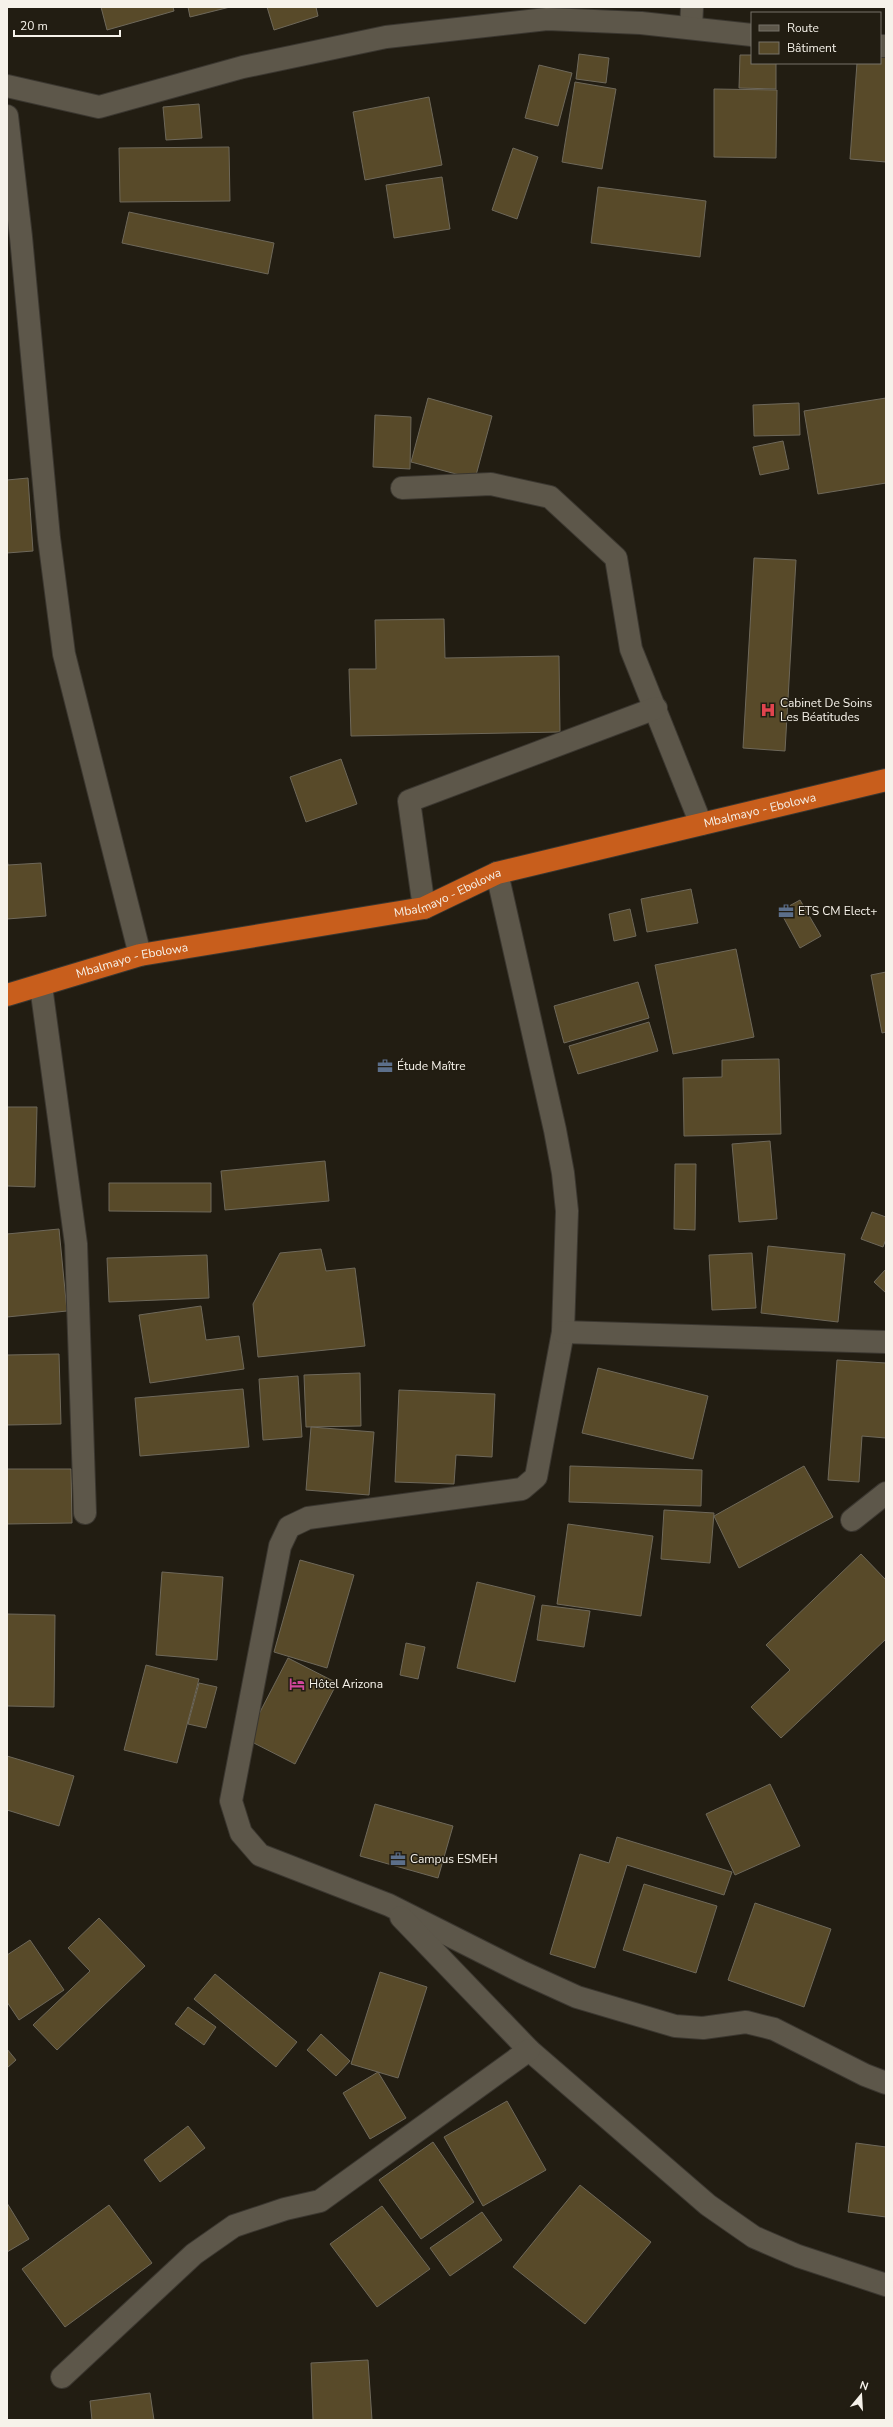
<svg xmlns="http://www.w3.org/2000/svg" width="893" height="2427" viewBox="0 0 893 2427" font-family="'Nunito Sans',sans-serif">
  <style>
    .building { fill: #584a29; stroke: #6e685a }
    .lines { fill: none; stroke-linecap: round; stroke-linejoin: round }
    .minor-casing { stroke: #3b3730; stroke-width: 24 }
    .highway-casing { stroke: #3b3730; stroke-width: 24 }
    .minor { stroke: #5d574a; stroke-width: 22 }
    .highway { stroke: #c85e1c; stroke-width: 22 }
    .labels { text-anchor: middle; stroke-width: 3; stroke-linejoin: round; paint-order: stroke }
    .poi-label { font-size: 12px; fill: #f6f2ea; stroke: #221d12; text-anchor: start }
    .street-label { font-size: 12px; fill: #f6f2ea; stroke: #221d12 }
  </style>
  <rect width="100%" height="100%" fill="#221d12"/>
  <g class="building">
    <path d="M 101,7 L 173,7 L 174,11 L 107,30 Z"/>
    <path d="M 188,7 L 230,7 L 190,17 Z"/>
    <path d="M 267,7 L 316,7 L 318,16 L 274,30 Z"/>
    <path d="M 579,54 L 609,58 L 606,83 L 576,79 Z"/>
    <path d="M 740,55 L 752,55 L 752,63 L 776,63 L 776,89 L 739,88 Z"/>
    <path d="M 880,55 L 886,56 L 886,162 L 850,159 L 857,63 L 880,63 Z"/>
    <path d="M 539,65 L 572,73 L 558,126 L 525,118 Z"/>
    <path d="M 575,82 L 616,89 L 602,169 L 562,162 Z"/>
    <path d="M 714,89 L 777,90 L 776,158 L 714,157 Z"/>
    <path d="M 429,97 L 442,165 L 365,180 L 353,112 Z"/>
    <path d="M 199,104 L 202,138 L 166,140 L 163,107 Z"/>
    <path d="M 229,147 L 230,201 L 120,202 L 119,148 Z"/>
    <path d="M 513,148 L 538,157 L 517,219 L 492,210 Z"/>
    <path d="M 442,177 L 450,229 L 394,238 L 386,185 Z"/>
    <path d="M 598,187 L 706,201 L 700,257 L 591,243 Z"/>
    <path d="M 129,212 L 274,243 L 268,274 L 122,243 Z"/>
    <path d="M 428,398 L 492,416 L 475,479 L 411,462 Z"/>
    <path d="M 886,398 L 886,483 L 818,494 L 804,411 Z"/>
    <path d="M 799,403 L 800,435 L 754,436 L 753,405 Z"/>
    <path d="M 375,415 L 411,417 L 410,469 L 373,467 Z"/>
    <path d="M 783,441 L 789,469 L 760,475 L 753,447 Z"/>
    <path d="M 28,478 L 33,551 L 7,553 L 7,480 Z"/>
    <path d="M 754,558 L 796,560 L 785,751 L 743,748 Z"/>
    <path d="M 444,619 L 445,658 L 559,656 L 560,732 L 351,736 L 349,669 L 376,669 L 375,620 Z"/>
    <path d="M 341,759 L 357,804 L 306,822 L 290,777 Z"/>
    <path d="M 7,859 L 8,865 L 41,863 L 46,916 L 7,919 Z"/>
    <path d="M 691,889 L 698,923 L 647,932 L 641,899 Z"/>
    <path d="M 800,900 L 821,936 L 800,948 L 780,911 Z"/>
    <path d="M 630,909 L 636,936 L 614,941 L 609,914 Z"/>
    <path d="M 736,949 L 754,1037 L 673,1054 L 655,965 Z"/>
    <path d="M 886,972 L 886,1032 L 882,1033 L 871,975 Z"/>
    <path d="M 638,982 L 649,1018 L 564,1043 L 554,1006 Z"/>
    <path d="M 649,1022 L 658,1051 L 578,1074 L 569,1046 Z"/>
    <path d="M 779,1059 L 781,1134 L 684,1136 L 683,1078 L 722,1077 L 722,1060 Z"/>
    <path d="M 7,1107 L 37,1107 L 35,1187 L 7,1186 Z"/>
    <path d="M 770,1141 L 777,1219 L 739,1222 L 732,1144 Z"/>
    <path d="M 325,1161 L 329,1201 L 225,1210 L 221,1171 Z"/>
    <path d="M 675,1164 L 696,1164 L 695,1230 L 674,1229 Z"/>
    <path d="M 109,1183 L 211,1183 L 211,1212 L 109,1211 Z"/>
    <path d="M 872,1212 L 886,1217 L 886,1239 L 883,1247 L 861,1239 Z"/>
    <path d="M 59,1229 L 67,1311 L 7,1317 L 7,1234 Z"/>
    <path d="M 768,1246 L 845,1254 L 838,1322 L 761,1313 Z"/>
    <path d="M 321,1249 L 326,1271 L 355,1268 L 365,1346 L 258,1357 L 253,1304 L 280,1253 Z"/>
    <path d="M 752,1253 L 756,1308 L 712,1310 L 709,1255 Z"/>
    <path d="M 207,1255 L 209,1298 L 109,1302 L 107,1258 Z"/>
    <path d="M 886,1269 L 886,1293 L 874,1282 Z"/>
    <path d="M 201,1306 L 206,1340 L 239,1336 L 244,1369 L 150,1383 L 139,1315 Z"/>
    <path d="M 59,1354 L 61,1424 L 7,1425 L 7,1355 Z"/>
    <path d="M 837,1360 L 886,1363 L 886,1438 L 862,1436 L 859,1482 L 828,1480 Z"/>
    <path d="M 598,1368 L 708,1396 L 693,1459 L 582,1433 Z"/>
    <path d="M 360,1373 L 361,1426 L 306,1427 L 304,1375 Z"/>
    <path d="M 298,1376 L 302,1437 L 263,1440 L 259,1379 Z"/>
    <path d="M 243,1389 L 249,1447 L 140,1456 L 135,1398 Z"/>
    <path d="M 399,1390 L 495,1394 L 492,1457 L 456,1455 L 454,1484 L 395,1482 Z"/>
    <path d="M 311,1427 L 374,1432 L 369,1495 L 306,1490 Z"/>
    <path d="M 570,1466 L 702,1470 L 701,1506 L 569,1502 Z"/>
    <path d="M 804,1466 L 833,1517 L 739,1568 L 714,1516 Z"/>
    <path d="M 7,1469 L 71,1469 L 72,1523 L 7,1524 Z"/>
    <path d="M 664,1510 L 714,1513 L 710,1563 L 661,1559 Z"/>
    <path d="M 568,1524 L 653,1536 L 641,1616 L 557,1604 Z"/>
    <path d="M 861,1554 L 886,1580 L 886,1639 L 781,1738 L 751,1707 L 790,1670 L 766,1645 Z"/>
    <path d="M 300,1560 L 354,1575 L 327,1668 L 274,1652 Z"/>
    <path d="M 162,1572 L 223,1577 L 217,1660 L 156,1655 Z"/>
    <path d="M 477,1582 L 535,1596 L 515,1682 L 457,1668 Z"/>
    <path d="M 542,1605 L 590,1611 L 584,1647 L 537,1640 Z"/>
    <path d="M 7,1614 L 55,1615 L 54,1707 L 7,1706 Z"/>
    <path d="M 406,1643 L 425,1647 L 418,1679 L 400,1675 Z"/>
    <path d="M 288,1658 L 337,1683 L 295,1764 L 246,1739 Z"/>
    <path d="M 146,1665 L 199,1679 L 177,1763 L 124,1750 Z"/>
    <path d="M 199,1683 L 217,1687 L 206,1728 L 188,1724 Z"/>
    <path d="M 7,1756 L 74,1776 L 59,1826 L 7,1810 Z"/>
    <path d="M 770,1784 L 800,1846 L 735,1875 L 706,1814 Z"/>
    <path d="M 375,1804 L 453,1826 L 438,1878 L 360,1856 Z"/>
    <path d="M 617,1837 L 732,1872 L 724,1895 L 627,1865 L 595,1968 L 550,1954 L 580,1854 L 609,1863 Z"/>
    <path d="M 644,1884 L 717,1906 L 696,1973 L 623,1950 Z"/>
    <path d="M 755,1903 L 831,1929 L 804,2007 L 728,1980 Z"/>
    <path d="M 99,1918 L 145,1966 L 57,2050 L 33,2025 L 90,1971 L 68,1948 Z"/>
    <path d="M 30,1940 L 64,1990 L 19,2020 L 7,2002 L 7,1955 Z"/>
    <path d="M 380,1972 L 427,1987 L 398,2078 L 351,2064 Z"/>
    <path d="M 215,1974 L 297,2042 L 276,2067 L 194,1999 Z"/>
    <path d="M 188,2007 L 216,2027 L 204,2045 L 175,2024 Z"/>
    <path d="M 321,2034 L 350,2061 L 336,2076 L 307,2050 Z"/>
    <path d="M 7,2049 L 16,2060 L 7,2068 Z"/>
    <path d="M 378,2072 L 406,2118 L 370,2139 L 343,2093 Z"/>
    <path d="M 507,2101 L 546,2170 L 483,2206 L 444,2137 Z"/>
    <path d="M 188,2126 L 205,2148 L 160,2182 L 144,2160 Z"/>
    <path d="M 433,2142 L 474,2202 L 421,2239 L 379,2180 Z"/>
    <path d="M 856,2143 L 886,2147 L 886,2217 L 848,2212 Z"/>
    <path d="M 580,2185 L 651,2242 L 585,2324 L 513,2267 Z"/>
    <path d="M 7,2203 L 29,2239 L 7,2252 Z"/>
    <path d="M 109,2205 L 152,2263 L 65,2327 L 22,2269 Z"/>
    <path d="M 382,2206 L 430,2269 L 377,2307 L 330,2244 Z"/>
    <path d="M 482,2212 L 502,2240 L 450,2276 L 430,2248 Z"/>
    <path d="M 368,2360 L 372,2420 L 313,2420 L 311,2363 Z"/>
    <path d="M 150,2393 L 154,2420 L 92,2420 L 90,2401 Z"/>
  </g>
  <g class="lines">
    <g class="minor-casing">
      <g id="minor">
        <path d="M 691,28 L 692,7"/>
        <path d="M 880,46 L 886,46"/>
        <path d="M 7,86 L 99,107 L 243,67 L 386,37 L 547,19 L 641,23 L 752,35"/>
        <path d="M 7,116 L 21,237 L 49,538 L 64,654 L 140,955"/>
        <path d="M 402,488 L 491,484 L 550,497 L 616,558 L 631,649 L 701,824"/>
        <path d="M 497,873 L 555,1130 L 563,1173 L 567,1211 L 563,1332 L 536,1477 L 522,1489 L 308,1518 L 289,1527 L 280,1546 L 231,1801 L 241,1833 L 260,1855 L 389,1905 L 522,1972 L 577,1997 L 675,2026 L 703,2028 L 746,2022 L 774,2029 L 865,2075 L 886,2083"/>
        <path d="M 424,908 L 409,801 L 656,708"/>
        <path d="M 41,986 L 76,1244 L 85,1513"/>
        <path d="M 563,1332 L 886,1342"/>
        <path d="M 852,1520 L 886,1493"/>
        <path d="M 401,1917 L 529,2050 L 708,2205 L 754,2237 L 798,2256 L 886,2285"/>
        <path d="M 62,2377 L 194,2254 L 234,2226 L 285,2209 L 320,2201 L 529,2050"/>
      </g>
    </g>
    <g class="highway-casing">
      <g id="highway">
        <path id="s1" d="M 7,995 L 140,955 L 424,908 L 497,873 L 886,780"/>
      </g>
    </g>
    <use href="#minor" class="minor"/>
    <use href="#highway" class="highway"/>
  </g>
  <defs>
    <g id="hospital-bare" transform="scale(1.2)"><path d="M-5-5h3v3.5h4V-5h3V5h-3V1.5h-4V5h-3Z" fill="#e0444e" stroke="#221d12" stroke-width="2.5" paint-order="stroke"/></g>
    <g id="office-bare" transform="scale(1.2)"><path d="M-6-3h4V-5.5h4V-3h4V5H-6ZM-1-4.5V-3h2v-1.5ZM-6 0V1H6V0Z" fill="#5c6f8a" stroke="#221d12" stroke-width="2.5" paint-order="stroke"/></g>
    <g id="hotel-bare" transform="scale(1.2)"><path d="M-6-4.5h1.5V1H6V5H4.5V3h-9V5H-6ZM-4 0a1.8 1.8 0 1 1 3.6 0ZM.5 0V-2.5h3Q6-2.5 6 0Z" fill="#d1479c" stroke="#221d12" stroke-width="2.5" paint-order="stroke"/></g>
  </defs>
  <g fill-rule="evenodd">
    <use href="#hospital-bare" x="768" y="710"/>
    <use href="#office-bare" x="786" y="911"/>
    <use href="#office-bare" x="385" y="1066"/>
    <use href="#hotel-bare" x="297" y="1684"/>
    <use href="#office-bare" x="398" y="1859"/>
  </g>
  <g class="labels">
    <g class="poi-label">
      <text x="780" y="707">Cabinet De Soins<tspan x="780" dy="14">Les Béatitudes</tspan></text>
      <text x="798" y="915">ETS CM Elect+</text>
      <text x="397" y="1070">Étude Maître</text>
      <text x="309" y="1688">Hôtel Arizona</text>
      <text x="410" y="1863">Campus ESMEH</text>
    </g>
    <g class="street-label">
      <text dy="4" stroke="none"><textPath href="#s1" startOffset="778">Mbalmayo - Ebolowa</textPath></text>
      <text dy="4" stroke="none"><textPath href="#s1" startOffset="454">Mbalmayo - Ebolowa</textPath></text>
      <text dy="4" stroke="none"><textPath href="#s1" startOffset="130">Mbalmayo - Ebolowa</textPath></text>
    </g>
  </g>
  <rect width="893" height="2427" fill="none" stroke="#f6f2ea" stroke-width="16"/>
  <rect x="751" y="12" width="130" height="52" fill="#221d12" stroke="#777268"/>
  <rect x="759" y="25" width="20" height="6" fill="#5d574a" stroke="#777268"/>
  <text x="787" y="32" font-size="12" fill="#f6f2ea">Route</text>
  <rect x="759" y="42" width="20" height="12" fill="#584a29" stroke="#777268"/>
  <text x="787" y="52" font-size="12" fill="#f6f2ea">Bâtiment</text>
  <g transform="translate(861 2395) rotate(18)" stroke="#221d12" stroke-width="3" paint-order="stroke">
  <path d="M0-3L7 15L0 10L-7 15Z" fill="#f6f2ea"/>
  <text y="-6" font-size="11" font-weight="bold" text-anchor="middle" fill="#f6f2ea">N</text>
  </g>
  <path d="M14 30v6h106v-6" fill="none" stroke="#f6f2ea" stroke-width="2"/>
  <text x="20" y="30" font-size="12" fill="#f6f2ea" stroke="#221d12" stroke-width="3" paint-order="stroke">20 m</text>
</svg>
